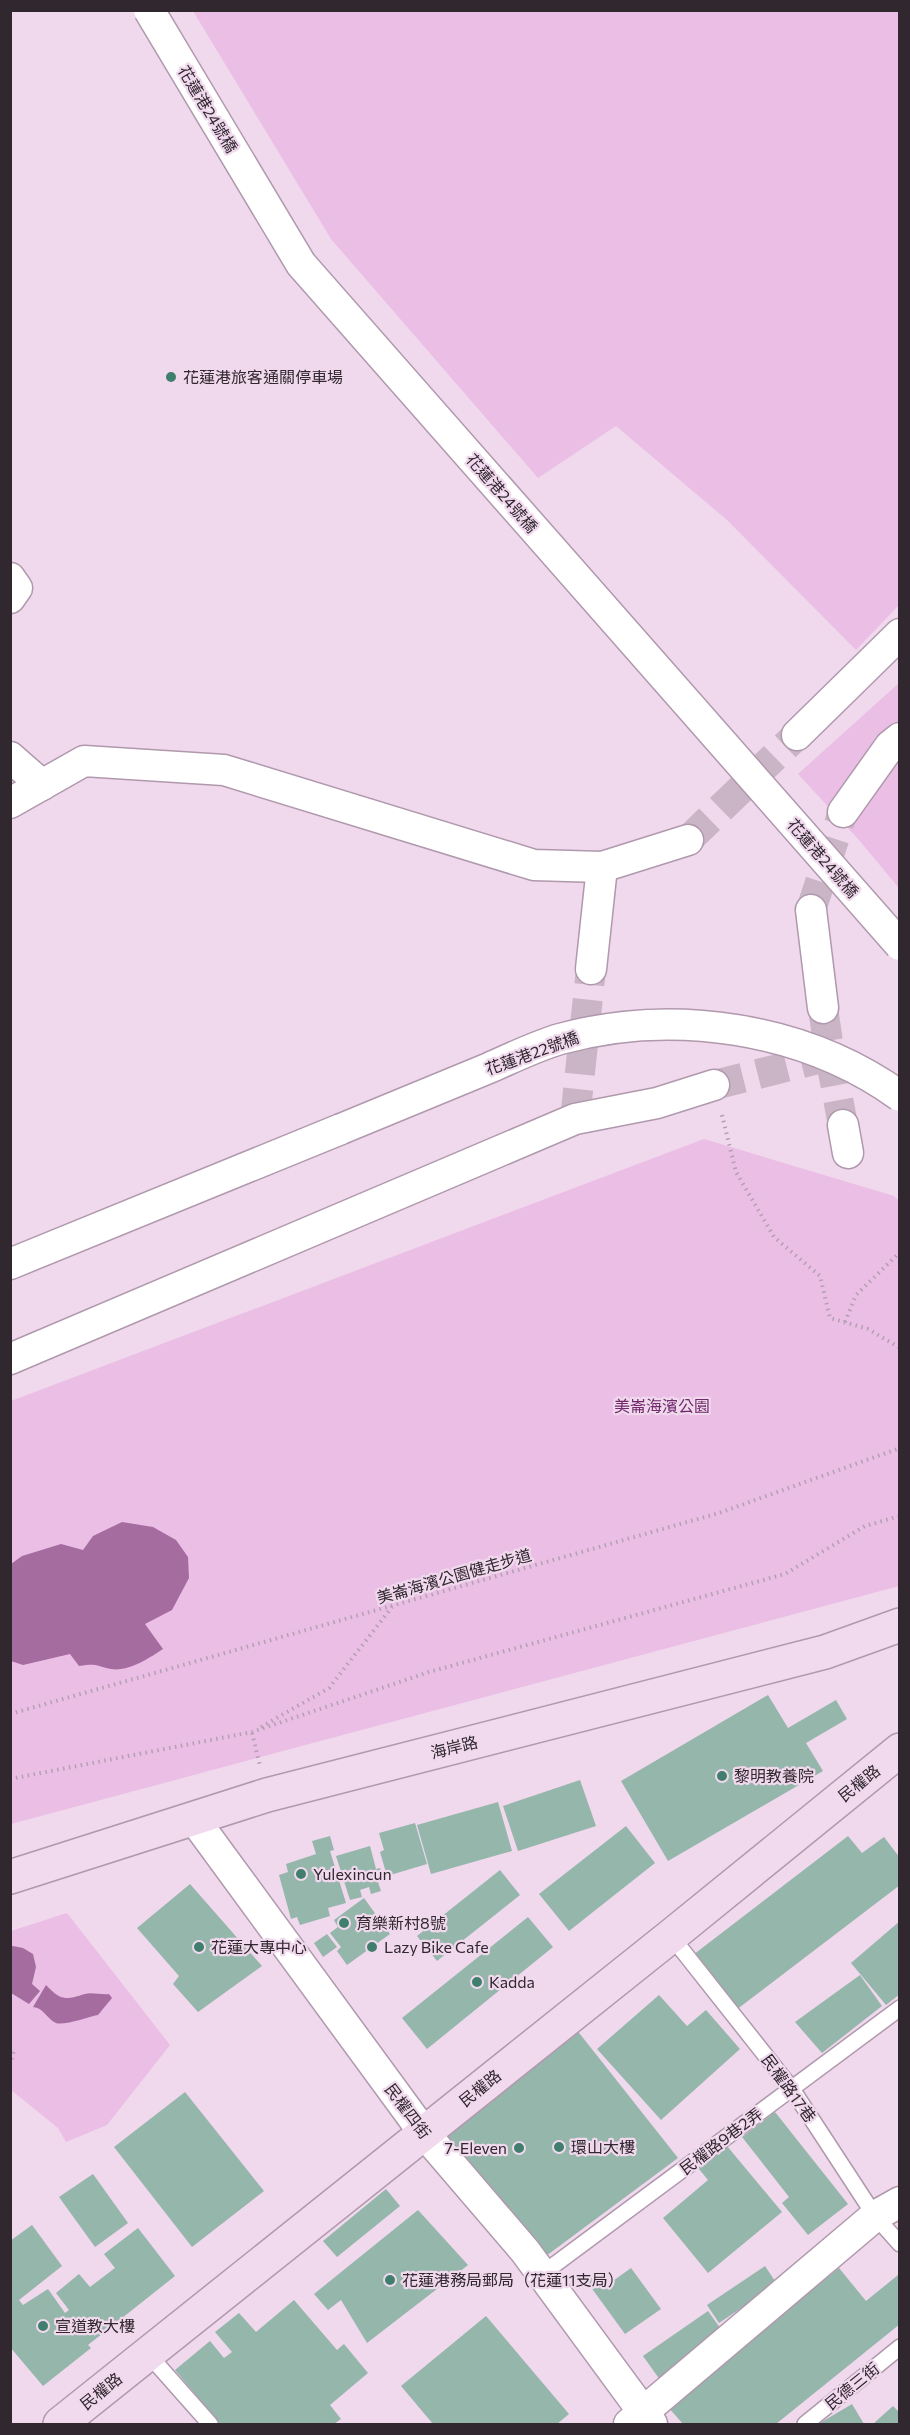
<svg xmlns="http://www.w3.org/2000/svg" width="910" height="2435" viewBox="0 0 910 2435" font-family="Commissioner,'Noto Sans TC',sans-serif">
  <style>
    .green { fill: #ebbee5 }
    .water { fill: #a56c9f }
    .building { fill: #95b6ab }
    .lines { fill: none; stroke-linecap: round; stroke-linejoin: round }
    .street-tunnel { stroke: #cab5c7; stroke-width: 30; stroke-dasharray: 30 15; stroke-linecap: butt }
    .lane-casing { stroke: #b099ad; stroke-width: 18 }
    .street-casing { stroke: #b099ad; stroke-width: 33 }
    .secondary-casing { stroke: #b099ad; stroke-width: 36 }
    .path { stroke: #b3a0b1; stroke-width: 4; stroke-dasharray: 1.5 4.5; stroke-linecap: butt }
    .lane { stroke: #fff; stroke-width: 15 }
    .street { stroke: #fff; stroke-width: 30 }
    .secondary { stroke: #f1d9ee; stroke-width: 33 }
    .street-bridge-casing { stroke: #b099ad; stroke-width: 33; stroke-linecap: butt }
    .street-bridge { stroke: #fff; stroke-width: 30 }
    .poi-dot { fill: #407f6d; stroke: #f0d8ed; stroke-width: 2 }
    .labels { text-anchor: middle; stroke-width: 4.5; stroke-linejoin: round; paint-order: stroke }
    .street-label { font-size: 16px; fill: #30272f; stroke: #f0d8ed }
    .poi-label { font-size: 16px; fill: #30272f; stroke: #f0d8ed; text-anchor: start }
    .park-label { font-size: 16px; fill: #702a6b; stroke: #f0d8ed }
  </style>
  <rect width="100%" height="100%" fill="#f0d8ed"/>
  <g class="green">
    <path d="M 193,11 L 899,11 L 899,605 L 856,650 L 727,520 L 616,426 L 538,478 L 331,239 Z"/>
    <path d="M 899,683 L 899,888 L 859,840 L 798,774 Z"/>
    <path d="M 704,1139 L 894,1196 L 899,1201 L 899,1586 L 11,1824 L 11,1401 Z"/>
    <path d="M 67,1913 L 170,2045 L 107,2125 L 66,2142 L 58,2128 L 11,2090 L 11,1931 Z"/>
  </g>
  <g class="water">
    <path d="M 122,1522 L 153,1527 L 176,1540 L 188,1557 L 189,1578 L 172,1610 L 145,1624 L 163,1649 C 149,1658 129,1672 111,1669 C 96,1666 97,1663 79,1666 L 70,1654 L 23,1665 L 11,1661 L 11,1564 L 22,1556 L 61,1544 L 83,1550 L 93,1536 Z"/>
    <path d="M 13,1946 L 23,1948 L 33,1954 L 36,1967 L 32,1984 L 40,1991 L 29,2004 L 11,1993 L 10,1947 Z"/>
    <path d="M 46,1985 C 61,2001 65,2000 85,1994 C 91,1992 102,1995 109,1994 L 112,1998 L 98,2015 C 88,2017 64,2026 56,2023 C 47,2019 44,2008 33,2007 Z"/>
  </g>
  <g class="building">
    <path d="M 768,1695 L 788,1728 L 836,1700 L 847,1719 L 806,1743 L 823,1771 L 668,1861 L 621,1781 Z"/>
    <path d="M 580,1780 L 596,1826 L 518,1851 L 503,1806 Z"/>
    <path d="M 498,1802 L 512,1851 L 431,1874 L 417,1825 Z"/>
    <path d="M 415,1823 L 427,1864 L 387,1876 L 380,1852 L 384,1850 L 379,1833 Z"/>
    <path d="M 626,1826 L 655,1863 L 569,1931 L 539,1894 Z"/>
    <path d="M 330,1836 L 334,1850 L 330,1851 L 346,1903 L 328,1908 L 330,1916 L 300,1925 L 297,1917 L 291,1919 L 279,1875 L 288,1872 L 286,1864 L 316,1854 L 312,1841 Z"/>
    <path d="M 848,1836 L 862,1853 L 884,1837 L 900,1858 L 900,1885 L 736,2010 L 693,1955 Z"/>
    <path d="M 370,1846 L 376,1869 L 380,1868 L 384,1881 L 378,1882 L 381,1891 L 371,1894 L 369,1887 L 360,1890 L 362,1897 L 350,1900 L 336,1856 Z"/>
    <path d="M 500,1870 L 520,1895 L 437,1961 L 417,1936 Z"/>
    <path d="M 190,1884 L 262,1966 L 198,2012 L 173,1984 L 179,1976 L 137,1928 Z"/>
    <path d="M 364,1898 L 390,1934 L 347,1965 L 337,1951 L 341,1947 L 330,1933 L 338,1927 L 334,1920 Z"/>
    <path d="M 528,1917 L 553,1947 L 427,2049 L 402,2018 Z"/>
    <path d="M 900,1921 L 900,1994 L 886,2005 L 851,1963 Z"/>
    <path d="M 327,1934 L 337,1947 L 323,1957 L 314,1943 Z"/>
    <path d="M 860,1975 L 882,2006 L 822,2053 L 795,2022 Z"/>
    <path d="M 659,1995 L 687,2026 L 706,2010 L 740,2049 L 661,2120 L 597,2049 Z"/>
    <path d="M 576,2029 L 678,2158 L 546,2256 L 440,2136 Z"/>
    <path d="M 185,2092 L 264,2191 L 192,2247 L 114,2147 Z"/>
    <path d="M 775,2112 L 848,2204 L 808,2235 L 782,2203 L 789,2197 L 742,2137 Z"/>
    <path d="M 727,2146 L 782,2212 L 708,2273 L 663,2218 L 708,2180 L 699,2169 Z"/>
    <path d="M 93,2174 L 128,2223 L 95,2247 L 59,2197 Z"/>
    <path d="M 386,2189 L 400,2206 L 337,2257 L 323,2241 Z"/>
    <path d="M 418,2210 L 468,2265 L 367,2343 L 341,2300 L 328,2310 L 314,2294 Z"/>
    <path d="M 32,2225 L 62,2266 L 19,2300 L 23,2305 L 48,2289 L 65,2313 L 69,2310 L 56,2293 L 79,2274 L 90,2287 L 115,2268 L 104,2254 L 138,2228 L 175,2276 L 88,2345 L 91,2348 L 43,2386 L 10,2347 L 10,2241 Z"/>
    <path d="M 765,2266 L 777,2284 L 719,2323 L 707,2305 Z"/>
    <path d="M 631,2268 L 661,2309 L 625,2334 L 585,2279 L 596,2271 L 606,2286 Z"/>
    <path d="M 839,2268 L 866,2301 L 898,2275 L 900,2324 L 776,2424 L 683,2424 L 668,2407 Z"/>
    <path d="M 294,2300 L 337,2350 L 344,2344 L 368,2373 L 330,2405 L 341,2419 L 334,2424 L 197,2424 L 211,2413 L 175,2370 L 210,2341 L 224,2358 L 232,2352 L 215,2332 L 239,2313 L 256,2332 Z"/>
    <path d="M 708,2311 L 728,2339 L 663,2384 L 643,2356 Z"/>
    <path d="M 486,2316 L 569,2414 L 557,2424 L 433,2424 L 401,2386 Z"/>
    <path d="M 852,2404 L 864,2424 L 821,2424 L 820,2423 Z"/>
    <path d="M 893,2406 L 900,2413 L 900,2424 L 873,2424 Z"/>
  </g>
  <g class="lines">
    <g class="street-tunnel">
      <path d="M 688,840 L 797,735"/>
      <path d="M 811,910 L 843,812"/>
      <path d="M 830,1056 L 843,1125"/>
      <path d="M 714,1085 L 830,1056 L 823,1008"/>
      <path d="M 575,1119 L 591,969"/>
    </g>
    <g class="lane-casing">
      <g id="lane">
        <path d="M 671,1936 L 792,2089 L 875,2216 L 900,2244"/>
        <path d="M 542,2274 L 900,2008"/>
        <path d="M 148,2354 L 210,2424"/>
        <path d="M 805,2424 L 900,2347"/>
      </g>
    </g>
    <g class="street-casing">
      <g id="street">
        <path d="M 10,578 L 17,588 L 10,598"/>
        <path d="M 797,735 L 900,634"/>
        <path d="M 10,757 L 42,785"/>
        <path d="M 10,803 L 84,761 L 224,770 L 534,865 L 602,867 L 688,840"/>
        <path d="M 843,812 L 890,746 L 900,738"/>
        <path d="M 811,910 L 823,1008"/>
        <path d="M 591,969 L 602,867"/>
        <path d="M 843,1125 L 848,1153"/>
        <path d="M 10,1264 L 341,1129"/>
        <path d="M 10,1359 L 575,1119 L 657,1103 L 714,1085"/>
        <path d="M 194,1819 L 424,2133 L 525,2251 L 652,2424"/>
        <path d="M 629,2424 L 875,2216 L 900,2202"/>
      </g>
    </g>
    <g class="secondary-casing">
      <g id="secondary">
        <path d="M 10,1877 L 267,1795 L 825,1652 L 900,1625"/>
        <path d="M 60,2424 L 671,1936 L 900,1750"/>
      </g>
    </g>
    <g class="path">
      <path d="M 722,1115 L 736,1172 L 774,1237 L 820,1276 L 830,1318 L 868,1329 L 900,1348"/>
      <path d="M 845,1322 L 856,1295 L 897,1255"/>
      <path d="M 10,1714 L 719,1513 L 900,1448"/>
      <path d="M 261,1727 L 329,1688 L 392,1607"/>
      <path d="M 252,1733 L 260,1766"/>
      <path d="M 10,1779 L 252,1732 L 429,1672 L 785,1574 L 865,1526 L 900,1516"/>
      <path d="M 10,2065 L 14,2050"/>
    </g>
    <use href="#lane" class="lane"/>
    <use href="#street" class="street"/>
    <use href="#secondary" class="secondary"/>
    <g class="street-bridge-casing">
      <g id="street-bridge">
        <path d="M 149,10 L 301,264 L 900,945"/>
        <path d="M 341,1129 C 391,1108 440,1088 489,1068 C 512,1058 536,1046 560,1039 C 673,1008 804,1027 900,1096"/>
      </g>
    </g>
    <use href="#street-bridge" class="street-bridge"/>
  </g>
  <g class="poi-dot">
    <circle cx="171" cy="377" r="6"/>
    <circle cx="722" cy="1776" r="6"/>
    <circle cx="301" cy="1874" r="6"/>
    <circle cx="344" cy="1923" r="6"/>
    <circle cx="199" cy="1947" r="6"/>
    <circle cx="372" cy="1947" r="6"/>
    <circle cx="477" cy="1982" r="6"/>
    <circle cx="559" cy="2147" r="6"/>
    <circle cx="519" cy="2148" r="6"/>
    <circle cx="390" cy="2280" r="6"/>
    <circle cx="43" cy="2326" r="6"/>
  </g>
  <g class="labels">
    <g class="street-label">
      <text transform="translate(208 109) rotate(59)" y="6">花蓮港24號橋</text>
      <text transform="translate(502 493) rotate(49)" y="6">花蓮港24號橋</text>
      <text transform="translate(823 858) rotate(49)" y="6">花蓮港24號橋</text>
      <text transform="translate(532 1053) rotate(-20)" y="6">花蓮港22號橋</text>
      <text transform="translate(454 1576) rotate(-16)" y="6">美崙海濱公園健走步道</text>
      <text transform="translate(454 1747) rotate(-14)" y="6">海岸路</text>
      <text transform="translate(859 1783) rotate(-39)" y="6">民權路</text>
      <text transform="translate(480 2088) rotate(-39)" y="6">民權路</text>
      <text transform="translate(789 2088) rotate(54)" y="6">民權路17巷</text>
      <text transform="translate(408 2111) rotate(53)" y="6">民權四街</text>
      <text transform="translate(721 2141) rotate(-37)" y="6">民權路9巷2弄</text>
      <text transform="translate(852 2386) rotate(-39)" y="6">民德三街</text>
      <text transform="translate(101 2391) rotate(-39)" y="6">民權路</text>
    </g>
    <g class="poi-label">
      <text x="183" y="383">花蓮港旅客通關停車場</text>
      <text x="734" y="1782">黎明教養院</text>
      <text x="313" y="1880">Yulexincun</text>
      <text x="356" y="1929">育樂新村8號</text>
      <text x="211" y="1953">花蓮大專中心</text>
      <text x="384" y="1953">Lazy Bike Cafe</text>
      <text x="489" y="1988">Kadda</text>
      <text x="571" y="2153">環山大樓</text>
      <text x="507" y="2154" text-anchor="end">7-Eleven</text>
      <text x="402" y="2286">花蓮港務局郵局（花蓮11支局）</text>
      <text x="55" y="2332">宣道教大樓</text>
    </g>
    <g class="park-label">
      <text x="662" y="1412">美崙海濱公園</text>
    </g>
  </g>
  <rect width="910" height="2435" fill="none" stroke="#30272f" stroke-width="24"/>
</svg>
